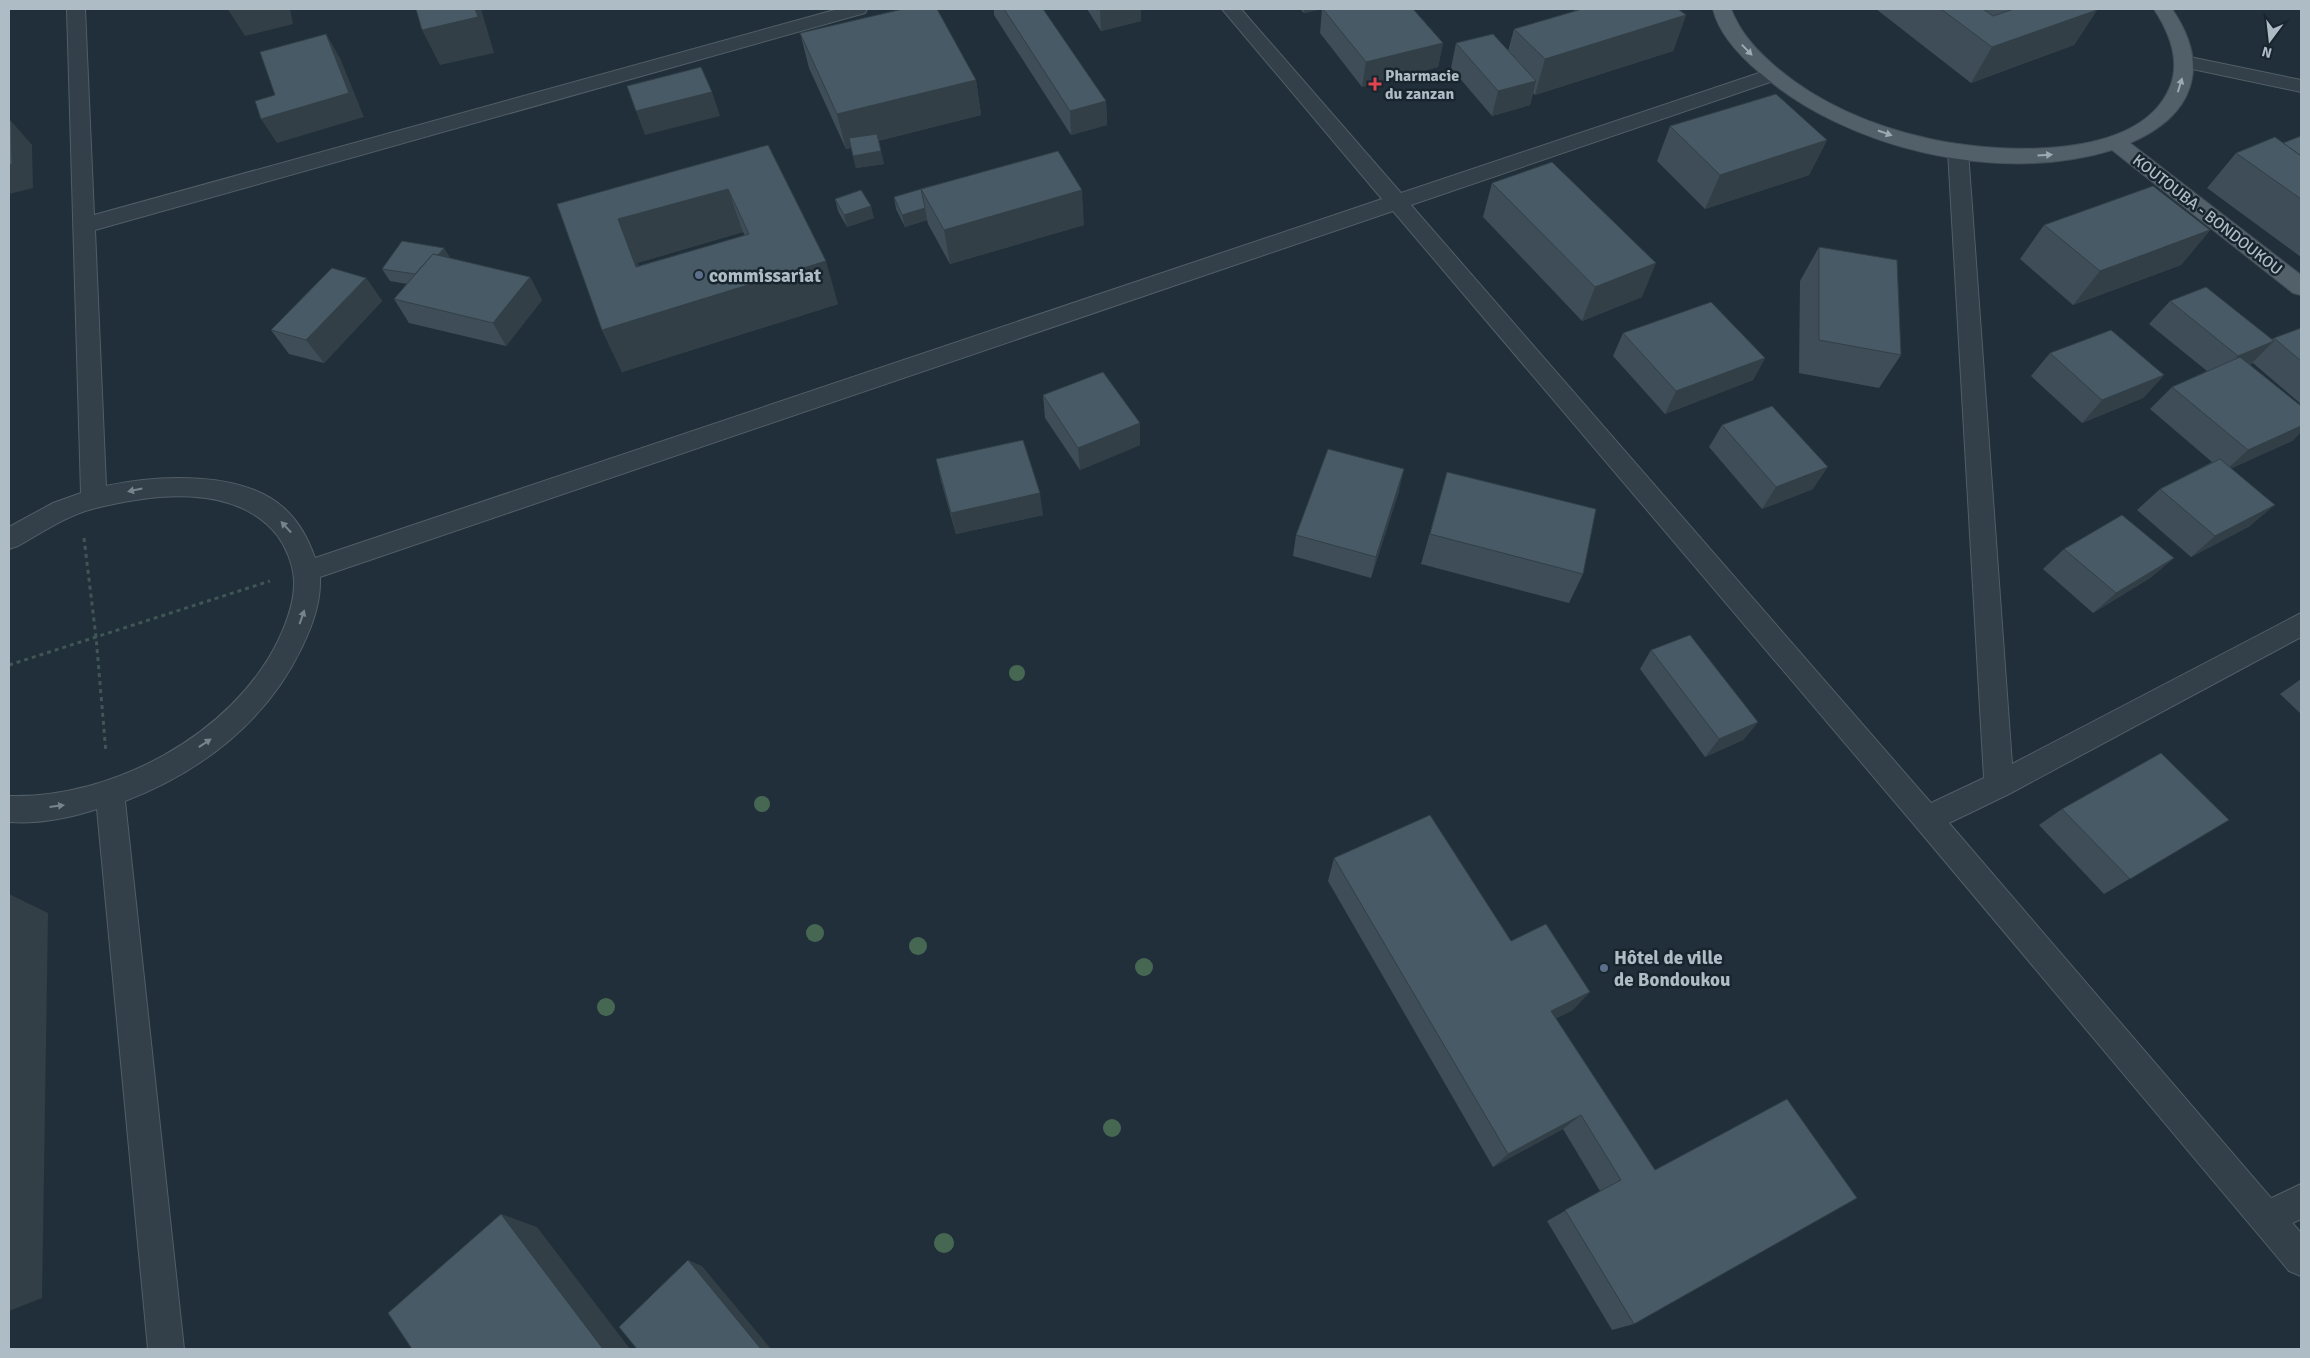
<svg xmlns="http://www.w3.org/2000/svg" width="2310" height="1358" viewBox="0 0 2310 1358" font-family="Signika,sans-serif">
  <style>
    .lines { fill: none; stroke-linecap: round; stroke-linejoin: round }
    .service-casing { stroke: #515e67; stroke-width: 2 }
    .minor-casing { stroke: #515e67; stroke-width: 2 }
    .primary-casing { stroke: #404c56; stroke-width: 2 }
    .path { stroke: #405655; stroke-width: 3; stroke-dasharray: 4 4; stroke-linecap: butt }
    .service { fill: #344049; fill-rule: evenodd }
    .minor { fill: #344049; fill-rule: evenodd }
    .primary { fill: #526069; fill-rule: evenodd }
    .tree { fill: #466853 }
    .wall { fill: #3e4d57; fill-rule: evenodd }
    .shaded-wall { fill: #323f47 }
    .building { fill: #485a65; stroke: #323f47; fill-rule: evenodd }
    .oneway { fill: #9caab3 }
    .oneway2 { fill: #77848e }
    .health-dot { fill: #e0444e; stroke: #19252e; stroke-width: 2 }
    .service-dot { fill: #5c6f8a; stroke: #19252e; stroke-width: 2 }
    .labels { text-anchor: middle; stroke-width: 5; stroke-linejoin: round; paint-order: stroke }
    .far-poi-label { font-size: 16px; font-weight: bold; fill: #aebcc6; stroke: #19252e; text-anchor: start }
    .far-street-label { font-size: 16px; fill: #aebcc6; stroke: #19252e }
    .poi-label { font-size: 19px; font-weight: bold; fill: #aebcc6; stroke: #19252e; text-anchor: start }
  </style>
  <rect width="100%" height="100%" fill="#202f39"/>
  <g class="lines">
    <g class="service-casing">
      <path id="service" d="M 2301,1184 L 2301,1219 L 2267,1235 L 2255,1230 L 2250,1218 L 2255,1206 Z"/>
    </g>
    <g class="minor-casing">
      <g id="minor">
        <path d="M 67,9 L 85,9 L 94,215 L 838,9 L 867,9 L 865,13 L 95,230 L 106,486 C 157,475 244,470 285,509 C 300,523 308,539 315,558 L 1382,199 L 1222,9 L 1241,9 L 1401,193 L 1765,71 L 1772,69 L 1779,71 L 1782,75 L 1779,79 L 1411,205 L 1931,803 L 1984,778 L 1948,151 L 1951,146 L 1958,144 L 1965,146 L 1968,151 L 2012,764 L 2301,613 L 2301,637 L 2009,794 L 1949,823 L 2301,1233 L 2301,1276 L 2289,1271 L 1917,828 L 1393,211 L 320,577 C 321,602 313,624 302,647 C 267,721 201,772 125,801 L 184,1349 L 148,1349 L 97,809 C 70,818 38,824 9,822 L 9,796 C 111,799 232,735 278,641 C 287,622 295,601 294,580 C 293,564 286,547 277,535 C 234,482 151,494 92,509 C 66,516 41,533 18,546 L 9,549 L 9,527 L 53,503 L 81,493 Z"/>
        <path d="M 2185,56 L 2301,80 L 2301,92 L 2178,66 L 2175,62 L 2178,58 Z"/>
      </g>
    </g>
    <g class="primary-casing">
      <path id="primary" d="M 1713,9 L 1731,9 C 1741,34 1757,51 1777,68 C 1821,105 1875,127 1930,139 C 1994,153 2139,163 2170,87 C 2181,60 2169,32 2154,9 L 2172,9 C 2212,67 2193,116 2130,143 L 2301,275 L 2301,295 L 2293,293 L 2112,150 C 2000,185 1846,149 1759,72 C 1739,55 1719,34 1713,9 Z"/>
    </g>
    <g class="path">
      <path d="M 84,538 L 96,637 L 106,753"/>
      <path d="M 9,665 L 270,581"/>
    </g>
    <use href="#service" class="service"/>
    <use href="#minor" class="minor"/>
    <use href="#primary" class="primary"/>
  </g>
  <g class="tree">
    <circle cx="1017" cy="673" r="8"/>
    <circle cx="762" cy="804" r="8"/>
    <circle cx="815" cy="933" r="9"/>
    <circle cx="918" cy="946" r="9"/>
    <circle cx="1144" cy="967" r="9"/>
    <circle cx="606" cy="1007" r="9"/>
    <circle cx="1112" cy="1128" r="9"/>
    <circle cx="944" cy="1243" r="10"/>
  </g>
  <g class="wall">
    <path d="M 994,9 L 1043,9 L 1106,101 L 1107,125 L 1071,135 L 994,15 Z"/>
    <path d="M 1087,9 L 1141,9 L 1141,21 L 1101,31 Z"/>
    <path d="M 1300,9 L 1413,9 L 1443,43 L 1438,67 L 1362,87 L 1320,33 L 1322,9 L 1304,13 Z"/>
    <path d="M 1573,9 L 1678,9 L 1686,15 L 1673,51 L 1535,95 L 1533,93 L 1530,105 L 1492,116 L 1451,68 L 1456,43 L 1508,51 L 1514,29 L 1575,11 Z"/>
    <path d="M 1876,9 L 2095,9 L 2097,10 L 2074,45 L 1971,83 Z"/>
    <path d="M 800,33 L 976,80 L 981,115 L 878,141 L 884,164 L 856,168 L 851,148 L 846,149 L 809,68 Z"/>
    <path d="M 1670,126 L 1827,140 L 1809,175 L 1705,209 L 1657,161 Z"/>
    <path d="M 2301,136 L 2301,257 L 2207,188 L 2236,153 L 2283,143 Z"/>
    <path d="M 768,145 L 838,304 L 622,372 L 602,330 L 557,204 ZM 743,232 L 745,236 L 638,266 L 637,263 Z"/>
    <path d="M 1058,151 L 1084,225 L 950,264 L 928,224 L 927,220 L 905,227 L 896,209 L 894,197 Z"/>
    <path d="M 1492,183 L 1642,297 L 1582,321 L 1483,217 Z"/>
    <path d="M 835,199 L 874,218 L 847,227 L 838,211 Z"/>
    <path d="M 2044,225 L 2210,230 L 2181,265 L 2073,305 L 2020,259 Z"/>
    <path d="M 1819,247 L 1901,355 L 1879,388 L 1799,373 L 1800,281 Z"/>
    <path d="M 444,248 L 450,258 L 530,277 L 542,300 L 506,346 L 409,323 L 394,299 L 407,284 L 390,281 L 382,269 Z"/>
    <path d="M 366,278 L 382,301 L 324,363 L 289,354 L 271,330 Z"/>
    <path d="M 2170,301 L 2272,339 L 2274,338 L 2301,328 L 2301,404 L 2253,363 L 2250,365 L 2301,406 L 2301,432 L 2292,441 L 2231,468 L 2250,526 L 2191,557 L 2137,510 L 2160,489 L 2212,462 L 2150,409 L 2172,387 L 2207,371 L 2149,324 Z"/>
    <path d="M 1623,333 L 1765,358 L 1753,380 L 1665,414 L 1613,356 Z"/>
    <path d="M 2050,353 L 2164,375 L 2143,398 L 2082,423 L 2031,376 Z"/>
    <path d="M 1043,395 L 1140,445 L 1080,470 L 1045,418 Z"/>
    <path d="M 1722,425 L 1813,489 L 1762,509 L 1709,447 Z"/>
    <path d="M 936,459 L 1043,515 L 956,534 L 941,481 Z"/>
    <path d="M 1447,472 L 1583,574 L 1569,603 L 1421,564 Z"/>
    <path d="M 1399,491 L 1371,578 L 1293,556 L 1296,535 Z"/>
    <path d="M 2064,549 L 2174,558 L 2150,578 L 2093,613 L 2043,569 Z"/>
    <path d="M 1651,650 L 1758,722 L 1743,740 L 1705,757 L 1640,669 Z"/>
    <path d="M 2301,679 L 2301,714 L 2280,694 Z"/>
    <path d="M 2062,809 L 2229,820 L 2104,894 L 2039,825 Z"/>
    <path d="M 1334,858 L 1511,941 L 1573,1010 L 1556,1018 L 1655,1170 L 1634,1324 L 1612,1330 L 1547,1221 L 1600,1191 L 1563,1129 L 1493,1167 L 1328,881 Z"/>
  </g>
  <g class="shaded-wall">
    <path d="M 239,9 L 290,9 L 293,24 L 245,36 L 229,11 Z"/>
    <path d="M 475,9 L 481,9 L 494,53 L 440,65 L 422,30 Z"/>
    <path d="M 1100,9 L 1141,9 L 1141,21 L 1101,31 Z"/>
    <path d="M 1304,9 L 1323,9 L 1304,13 Z"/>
    <path d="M 2097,10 L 2074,45 L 1971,83 L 1992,47 Z"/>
    <path d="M 1686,15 L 1673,51 L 1535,95 L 1545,59 Z"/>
    <path d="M 326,34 L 340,58 L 364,117 L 277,143 L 261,119 Z"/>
    <path d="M 1443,43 L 1438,67 L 1362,87 L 1366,62 Z"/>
    <path d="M 976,80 L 981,115 L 846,149 L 837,114 Z"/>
    <path d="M 1536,81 L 1530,105 L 1492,116 L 1498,91 Z"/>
    <path d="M 712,92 L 720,116 L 645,135 L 636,111 Z"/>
    <path d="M 1106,101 L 1107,125 L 1071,135 L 1070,111 Z"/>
    <path d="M 11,121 L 32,145 L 33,188 L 9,194 L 9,165 Z"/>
    <path d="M 1827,140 L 1809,175 L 1705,209 L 1720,175 Z"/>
    <path d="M 881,151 L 884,164 L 856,168 L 853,156 Z"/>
    <path d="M 728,189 L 743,232 L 637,263 L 654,310 L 636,267 L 618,219 Z"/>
    <path d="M 1082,190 L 1084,225 L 950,264 L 944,230 Z"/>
    <path d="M 871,206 L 874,218 L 847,227 L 844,215 Z"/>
    <path d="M 925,208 L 927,220 L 905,227 L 902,215 Z"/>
    <path d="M 2210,230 L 2181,265 L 2073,305 L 2100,271 Z"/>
    <path d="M 444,248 L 451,260 L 423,275 Z"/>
    <path d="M 826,261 L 838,304 L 622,372 L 602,330 Z"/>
    <path d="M 1656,263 L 1642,297 L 1582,321 L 1595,287 Z"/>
    <path d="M 530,277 L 542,300 L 506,346 L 493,323 Z"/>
    <path d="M 366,278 L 382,301 L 324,363 L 306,340 Z"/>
    <path d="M 2274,341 L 2251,364 L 2216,379 L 2238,356 Z"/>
    <path d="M 1765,358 L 1753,380 L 1665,414 L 1676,391 Z"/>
    <path d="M 2164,375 L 2143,398 L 2082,423 L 2102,400 Z"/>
    <path d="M 1140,423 L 1140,445 L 1080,470 L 1078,448 Z"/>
    <path d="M 2301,426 L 2301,432 L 2292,441 L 2224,472 L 2248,450 Z"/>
    <path d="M 1828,467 L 1813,489 L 1762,509 L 1776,487 Z"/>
    <path d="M 1404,469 L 1399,491 L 1371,578 L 1376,557 Z"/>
    <path d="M 1040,493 L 1043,515 L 956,534 L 951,513 Z"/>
    <path d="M 2275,505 L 2250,526 L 2191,557 L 2215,536 Z"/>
    <path d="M 2174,558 L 2150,578 L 2093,613 L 2116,593 Z"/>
    <path d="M 1758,722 L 1743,740 L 1705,757 L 1719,739 Z"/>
    <path d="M 9,894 L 48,913 L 42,1298 L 9,1311 Z"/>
    <path d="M 1590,992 L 1573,1010 L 1535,1029 L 1551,1011 Z"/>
    <path d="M 1581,1115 L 1563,1129 L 1493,1167 L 1508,1154 Z"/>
    <path d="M 501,1214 L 537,1227 L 630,1349 L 603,1349 Z"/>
    <path d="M 688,1260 L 702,1266 L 771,1349 L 761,1349 Z"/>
  </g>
  <g class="building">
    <path d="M 229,9 L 239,9 L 229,11 Z"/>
    <path d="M 416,9 L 475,9 L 478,17 L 422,30 Z"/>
    <path d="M 903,9 L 937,9 L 976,80 L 837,114 L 800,33 Z"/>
    <path d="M 1004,9 L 1043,9 L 1106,101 L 1070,111 Z"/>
    <path d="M 1323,9 L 1413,9 L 1443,43 L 1366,62 Z"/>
    <path d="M 1582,9 L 1678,9 L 1686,15 L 1545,59 L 1514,29 Z"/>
    <path d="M 1941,9 L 1983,9 L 1993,16 L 2014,9 L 2095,9 L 2097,10 L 1992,47 Z"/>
    <path d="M 326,34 L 349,93 L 261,119 L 255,101 L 275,95 L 260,52 Z"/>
    <path d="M 1493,34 L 1536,81 L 1498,91 L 1456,43 Z"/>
    <path d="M 701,67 L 712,92 L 636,111 L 627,86 Z"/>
    <path d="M 1776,94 L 1827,140 L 1720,175 L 1670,126 Z"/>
    <path d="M 9,121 L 11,121 L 12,164 L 9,165 Z"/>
    <path d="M 877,134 L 881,151 L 853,156 L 849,138 Z"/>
    <path d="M 2301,136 L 2301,156 L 2283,143 Z"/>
    <path d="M 2275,137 L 2301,156 L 2301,199 L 2236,153 Z"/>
    <path d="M 768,145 L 826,261 L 602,330 L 557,204 ZM 728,189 L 749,234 L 636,267 L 618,219 Z"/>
    <path d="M 1058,151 L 1082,190 L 944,230 L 921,189 Z"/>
    <path d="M 1552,162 L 1656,263 L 1595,287 L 1492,183 Z"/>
    <path d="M 931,186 L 921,189 L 925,208 L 902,215 L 894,197 Z"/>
    <path d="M 2153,186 L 2210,230 L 2100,271 L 2044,225 Z"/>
    <path d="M 861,190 L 871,206 L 844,215 L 835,199 Z"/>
    <path d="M 402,241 L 444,248 L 438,255 L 433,254 L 415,274 L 382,269 Z"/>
    <path d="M 1819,247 L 1897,260 L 1901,355 L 1819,340 Z"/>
    <path d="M 433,254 L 530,277 L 493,323 L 394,299 Z"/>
    <path d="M 332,268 L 366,278 L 306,340 L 271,330 Z"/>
    <path d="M 2206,287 L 2274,341 L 2238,356 L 2170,301 Z"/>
    <path d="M 1711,302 L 1765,358 L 1676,391 L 1623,333 Z"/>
    <path d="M 2301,328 L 2301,361 L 2274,338 Z"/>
    <path d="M 2111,330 L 2164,375 L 2102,400 L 2050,353 Z"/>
    <path d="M 2240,357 L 2301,406 L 2301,426 L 2248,450 L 2172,387 Z"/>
    <path d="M 1103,372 L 1140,423 L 1078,448 L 1043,395 Z"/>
    <path d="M 1772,406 L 1828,467 L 1776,487 L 1722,425 Z"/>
    <path d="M 1023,440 L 1040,493 L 951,513 L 936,459 Z"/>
    <path d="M 1328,449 L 1404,469 L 1376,557 L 1296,535 Z"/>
    <path d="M 2220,459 L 2275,505 L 2215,536 L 2160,489 Z"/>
    <path d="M 1447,472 L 1596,509 L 1583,574 L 1430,534 Z"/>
    <path d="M 2122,515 L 2174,558 L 2116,593 L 2064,549 Z"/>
    <path d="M 1690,635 L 1758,722 L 1719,739 L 1651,650 Z"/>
    <path d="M 2161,753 L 2229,820 L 2130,879 L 2062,809 Z"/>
    <path d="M 1430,815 L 1511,941 L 1546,924 L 1590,992 L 1551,1011 L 1655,1170 L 1787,1099 L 1857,1198 L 1634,1324 L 1565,1210 L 1621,1180 L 1581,1115 L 1508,1154 L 1334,858 Z"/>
    <path d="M 501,1214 L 603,1349 L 412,1349 L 388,1313 Z"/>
    <path d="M 688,1260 L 761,1349 L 637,1349 L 619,1327 Z"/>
  </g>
  <defs><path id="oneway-solid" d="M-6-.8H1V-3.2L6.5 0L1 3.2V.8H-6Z" transform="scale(1.25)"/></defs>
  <g class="oneway">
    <use href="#oneway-solid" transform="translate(1747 50) rotate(46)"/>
    <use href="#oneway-solid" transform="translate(2180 85) rotate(-73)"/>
    <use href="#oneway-solid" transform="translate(1885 133) rotate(19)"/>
    <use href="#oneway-solid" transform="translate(2045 155) rotate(-4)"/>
  </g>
  <g class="oneway2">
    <use href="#oneway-solid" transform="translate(135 490) rotate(168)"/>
    <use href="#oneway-solid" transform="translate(286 527) rotate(-133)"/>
    <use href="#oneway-solid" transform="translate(302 617) rotate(-71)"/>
    <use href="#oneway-solid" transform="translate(205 743) rotate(-34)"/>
    <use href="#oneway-solid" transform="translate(57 806) rotate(-7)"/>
  </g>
  <path class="health-dot" d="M1372.5 76.5h5v5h5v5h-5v5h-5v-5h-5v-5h5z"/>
  <g class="service-dot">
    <circle cx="699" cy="275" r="5"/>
    <circle cx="1604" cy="968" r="5"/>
  </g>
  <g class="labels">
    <g class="far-poi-label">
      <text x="1385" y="81">Pharmacie<tspan x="1385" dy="18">du zanzan</tspan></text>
    </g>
    <g class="far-street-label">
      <text transform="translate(2208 214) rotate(38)" y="6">KOUTOUBA - BONDOUKOU</text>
    </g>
    <g class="poi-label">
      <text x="709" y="282">commissariat</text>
      <text x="1614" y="964">Hôtel de ville<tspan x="1614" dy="22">de Bondoukou</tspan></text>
    </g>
  </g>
  <rect width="2310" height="1358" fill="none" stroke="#aebcc6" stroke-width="20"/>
  <g transform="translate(2270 40) rotate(195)" stroke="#19252e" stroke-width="4" paint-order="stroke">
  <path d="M0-4L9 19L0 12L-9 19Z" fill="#aebcc6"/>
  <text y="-8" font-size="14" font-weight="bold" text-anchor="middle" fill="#aebcc6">N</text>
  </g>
</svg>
